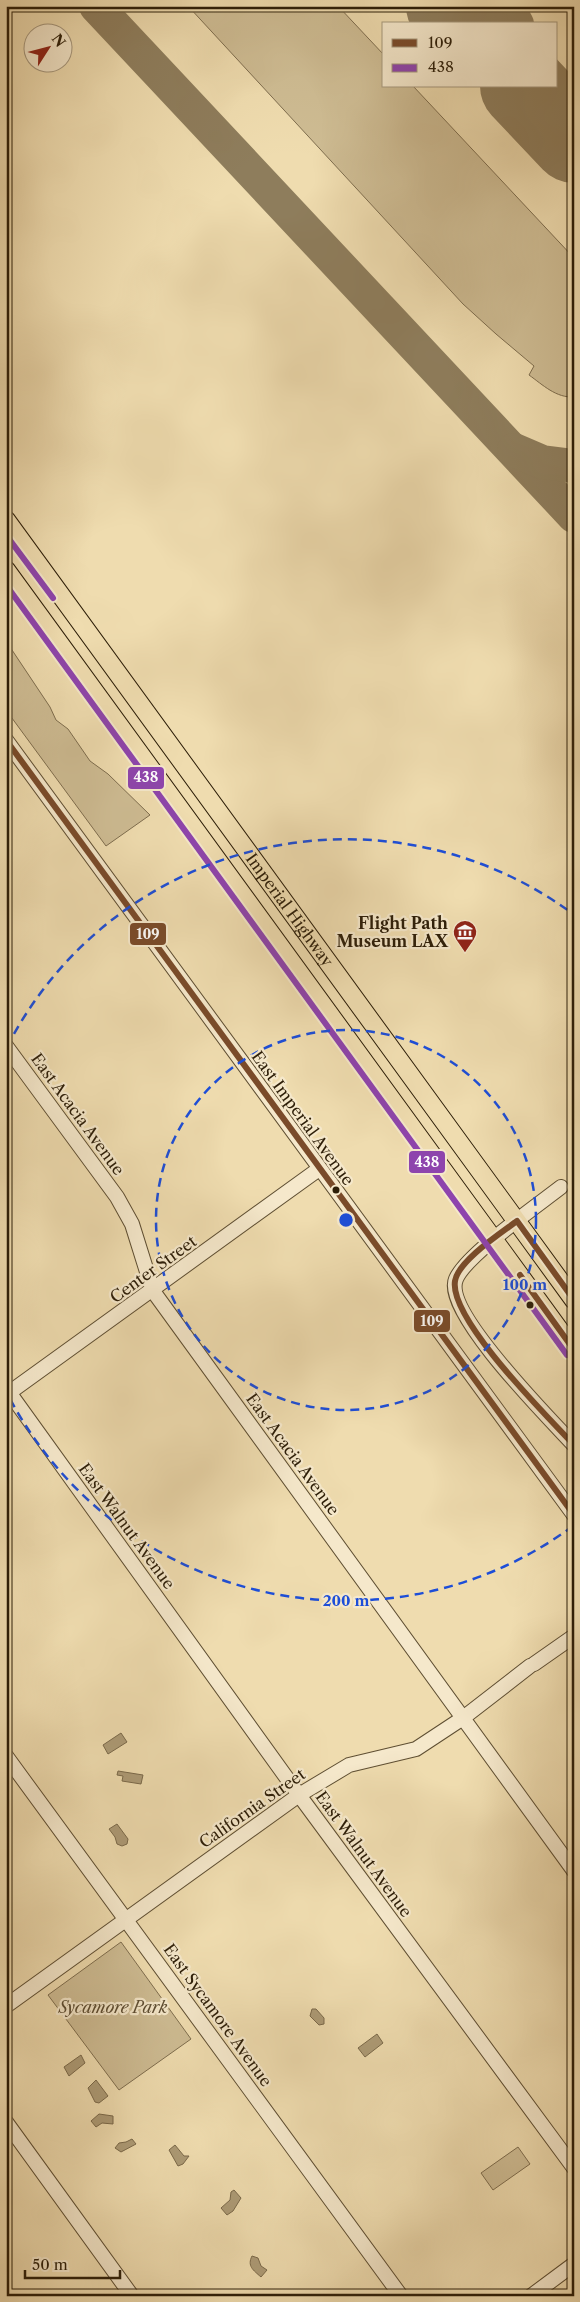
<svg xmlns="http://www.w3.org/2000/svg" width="580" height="2302" viewBox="0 0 580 2302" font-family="'Libre Caslon Text',serif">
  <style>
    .green { fill: #cebc93; stroke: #7e6d4e }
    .water { fill: #ad9b76; stroke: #7a694a }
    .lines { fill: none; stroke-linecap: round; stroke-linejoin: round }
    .taxiway { stroke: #8e7d5c; stroke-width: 34 }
    .runway { stroke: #8e7d5c; stroke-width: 86 }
    .minor-casing { stroke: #5e4e32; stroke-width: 16 }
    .major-casing { stroke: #2d1e08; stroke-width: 20 }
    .minor { stroke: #f5e8cb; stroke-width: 14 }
    .major { stroke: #efdcaf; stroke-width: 18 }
    .bus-1-casing { stroke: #f5e8cb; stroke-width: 10 }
    .bus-2-casing { stroke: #f5e8cb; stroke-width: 10 }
    .bus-1 { stroke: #7a4b2a; stroke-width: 6 }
    .bus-2 { stroke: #8e44ad; stroke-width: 6 }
    .ring { fill: none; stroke: #1d4ed8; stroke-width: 2.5; stroke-dasharray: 9 6 }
    .bus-dot { fill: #2d1e08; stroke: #f5e8cb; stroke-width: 2 }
    .labels { text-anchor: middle; stroke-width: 4.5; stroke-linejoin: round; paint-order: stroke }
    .street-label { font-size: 16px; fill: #2d1e08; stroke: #f5e8cb }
    .poi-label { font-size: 16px; font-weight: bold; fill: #2d1e08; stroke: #f5e8cb; text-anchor: end }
    .park-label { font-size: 16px; font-style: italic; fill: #5d4d32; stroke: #f5e8cb }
    .centre { fill: #1d4ed8; stroke: #f5e8cb; stroke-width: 2.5 }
    .ring-label { font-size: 15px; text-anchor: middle; font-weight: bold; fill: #1d4ed8; stroke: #f5e8cb; stroke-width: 4.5; stroke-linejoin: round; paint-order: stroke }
    .line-badge { stroke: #f5e8cb; stroke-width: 2 }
    .badge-label { font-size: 14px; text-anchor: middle; font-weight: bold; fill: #fff }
  </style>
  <rect width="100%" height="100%" fill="#efdcaf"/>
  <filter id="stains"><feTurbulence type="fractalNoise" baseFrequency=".004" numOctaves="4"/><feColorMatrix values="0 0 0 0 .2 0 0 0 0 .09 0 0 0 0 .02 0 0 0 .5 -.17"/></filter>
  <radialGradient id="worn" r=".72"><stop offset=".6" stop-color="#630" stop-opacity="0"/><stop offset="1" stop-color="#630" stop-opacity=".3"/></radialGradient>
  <g class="green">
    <path d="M 188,6 L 338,6 L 384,55 L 384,86 L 413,86 L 574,258 L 574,397 C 556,398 543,385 529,375 L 534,366 L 496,334 L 463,304 Z"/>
    <path d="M 6,641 L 50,707 L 56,720 L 68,729 L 90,761 L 108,774 L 150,815 L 106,846 L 6,710 Z"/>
    <path d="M 121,1942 L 191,2039 L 119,2090 L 48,1995 Z"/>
    <path d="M 518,2147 L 530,2164 L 493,2190 L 481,2173 Z"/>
  </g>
  <g class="water">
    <path d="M 121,1733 L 127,1742 L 108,1754 L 103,1745 Z"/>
    <path d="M 118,1771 L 143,1775 L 141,1784 L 122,1781 L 123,1776 L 117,1775 Z"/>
    <path d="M 117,1824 L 128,1839 L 127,1844 L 122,1846 L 117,1844 L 115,1837 L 109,1829 Z"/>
    <path d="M 312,2009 L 316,2009 L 324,2018 L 324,2024 L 319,2025 L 310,2016 Z"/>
    <path d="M 377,2034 L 383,2043 L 365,2057 L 358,2048 Z"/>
    <path d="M 81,2055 L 85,2063 L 69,2076 L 64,2067 Z"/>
    <path d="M 96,2080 L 108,2096 L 99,2103 L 95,2102 L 88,2088 Z"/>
    <path d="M 99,2114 L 113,2116 L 113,2124 L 102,2123 L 96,2127 L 91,2121 Z"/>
    <path d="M 132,2139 L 136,2144 L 121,2152 L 115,2148 L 119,2143 L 126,2142 Z"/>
    <path d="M 175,2145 L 184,2156 L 189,2156 L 183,2164 L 178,2166 L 169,2150 Z"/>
    <path d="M 234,2190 L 241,2198 L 233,2211 L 227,2215 L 221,2208 L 230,2200 L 231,2192 Z"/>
    <path d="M 252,2256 L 258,2258 L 261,2266 L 267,2270 L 261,2277 C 253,2270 247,2266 252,2256 Z"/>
  </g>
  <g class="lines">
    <g class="taxiway">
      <path d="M 96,6 L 574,516"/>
      <path d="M 507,6 L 517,24"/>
      <path d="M 556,85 L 574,111"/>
      <path d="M 514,450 L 542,462 L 574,466"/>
    </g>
    <g class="runway">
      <path d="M 449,6 L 465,24"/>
      <path d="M 523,86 L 574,140"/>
    </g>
    <g class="minor-casing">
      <g id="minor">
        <path d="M 6,740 L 574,1515"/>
        <path d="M 6,1046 L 117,1197 L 132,1224 L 153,1291 L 574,1871"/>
        <path d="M 561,1187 C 538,1205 466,1255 456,1279 C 442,1311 550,1419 574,1445"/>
        <path d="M 6,1388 L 299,1795 L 574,2168"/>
        <path d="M 6,1395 L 319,1169"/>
        <path d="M 534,1664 L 574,1636"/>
        <path d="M 6,1756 L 401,2296"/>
        <path d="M 6,2006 L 299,1795 L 349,1765 L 416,1749 L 463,1718 L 530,1666"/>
        <path d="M 6,2122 L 132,2296"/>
        <path d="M 531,2296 L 574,2264"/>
      </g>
    </g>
    <g class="major-casing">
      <g id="major">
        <path id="s1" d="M 6,520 L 574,1300"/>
        <path d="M 6,570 L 574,1350"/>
      </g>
    </g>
    <use href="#minor" class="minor"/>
    <use href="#major" class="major"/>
    <g class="bus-1-casing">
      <g id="bus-1">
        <path d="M 6,740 L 574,1515"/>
        <path d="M 520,1275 L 574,1350"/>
        <path d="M 574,1300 L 517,1221 C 501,1233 458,1261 455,1281 C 449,1319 547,1416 574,1445"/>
      </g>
    </g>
    <g class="bus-2-casing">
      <g id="bus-2">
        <path d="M 6,535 L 53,598"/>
        <path d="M 6,585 L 567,1355"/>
      </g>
    </g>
    <use href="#bus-1" class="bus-1"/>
    <use href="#bus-2" class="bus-2"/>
  </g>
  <g class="ring">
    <circle cx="346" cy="1220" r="190"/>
    <path d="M573 1526A381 381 0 0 1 7 1393M7 1047A381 381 0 0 1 573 914"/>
  </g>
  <defs>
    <g id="museum-pin" transform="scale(1.25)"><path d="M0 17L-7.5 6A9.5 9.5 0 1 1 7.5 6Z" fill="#8f2418" stroke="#f5e8cb"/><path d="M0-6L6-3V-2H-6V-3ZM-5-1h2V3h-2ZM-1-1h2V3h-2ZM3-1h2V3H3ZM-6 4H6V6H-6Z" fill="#fff"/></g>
  </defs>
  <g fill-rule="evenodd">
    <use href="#museum-pin" x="465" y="932"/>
  </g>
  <g class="bus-dot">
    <circle cx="336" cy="1190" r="4.5"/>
    <circle cx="530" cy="1305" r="4.5"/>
  </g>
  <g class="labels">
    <g class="street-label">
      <text dy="6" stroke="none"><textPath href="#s1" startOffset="482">Imperial Highway</textPath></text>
      <text transform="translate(78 1114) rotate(54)" y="6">East Acacia Avenue</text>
      <text transform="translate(303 1118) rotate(54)" y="6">East Imperial Avenue</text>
      <text transform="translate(153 1269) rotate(-36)" y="6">Center Street</text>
      <text transform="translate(293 1454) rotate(54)" y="6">East Acacia Avenue</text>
      <text transform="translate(127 1526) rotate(54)" y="6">East Walnut Avenue</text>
      <text transform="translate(252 1808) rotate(-35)" y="6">California Street</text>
      <text transform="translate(364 1854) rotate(54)" y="6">East Walnut Avenue</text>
      <text transform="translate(218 2015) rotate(54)" y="6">East Sycamore Avenue</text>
    </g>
    <g class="poi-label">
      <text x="448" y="929">Flight Path<tspan x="448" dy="18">Museum LAX</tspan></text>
    </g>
    <g class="park-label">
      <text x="113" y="2013">Sycamore Park</text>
    </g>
  </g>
  <circle cx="346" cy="1220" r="8" class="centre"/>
  <g class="ring-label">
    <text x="525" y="1290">100 m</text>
    <text x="346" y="1606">200 m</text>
  </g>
  <g class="line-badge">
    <rect x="127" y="766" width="38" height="24" rx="5" fill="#8e44ad"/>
    <rect x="129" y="922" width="38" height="24" rx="5" fill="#7a4b2a"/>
    <rect x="408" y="1150" width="38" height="24" rx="5" fill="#8e44ad"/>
    <rect x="413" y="1309" width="38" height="24" rx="5" fill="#7a4b2a"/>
  </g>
  <g class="badge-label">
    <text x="146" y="782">438</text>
    <text x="148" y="939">109</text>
    <text x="427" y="1167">438</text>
    <text x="432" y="1326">109</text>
  </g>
  <rect width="580" height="2302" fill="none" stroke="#efdcaf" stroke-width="25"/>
  <rect x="8" y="8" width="565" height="2287" fill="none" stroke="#2d1e08" stroke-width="2.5"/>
  <rect x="12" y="12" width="555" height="2277" fill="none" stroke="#2d1e08"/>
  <rect x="382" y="22" width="175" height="65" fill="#f5e8cb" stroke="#a5977d"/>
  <rect x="392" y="39" width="25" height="8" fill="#7a4b2a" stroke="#a5977d"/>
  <text x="428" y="48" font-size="15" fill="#2d1e08">109</text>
  <rect x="392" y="64" width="25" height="8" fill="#8e44ad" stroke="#a5977d"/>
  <text x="428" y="72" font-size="15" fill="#2d1e08">438</text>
  <g transform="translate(48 48) rotate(54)"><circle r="24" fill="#f5e8cb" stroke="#a5977d"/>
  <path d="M0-4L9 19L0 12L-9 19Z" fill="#8f2418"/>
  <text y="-8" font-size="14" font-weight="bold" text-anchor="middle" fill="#2d1e08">N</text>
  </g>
  <path d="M25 2270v8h95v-8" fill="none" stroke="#2d1e08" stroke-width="2.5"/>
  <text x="32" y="2270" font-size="15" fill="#2d1e08" stroke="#f5e8cb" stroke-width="4" paint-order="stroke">50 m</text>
  <rect width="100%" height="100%" filter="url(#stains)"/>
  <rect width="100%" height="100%" fill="url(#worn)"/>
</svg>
